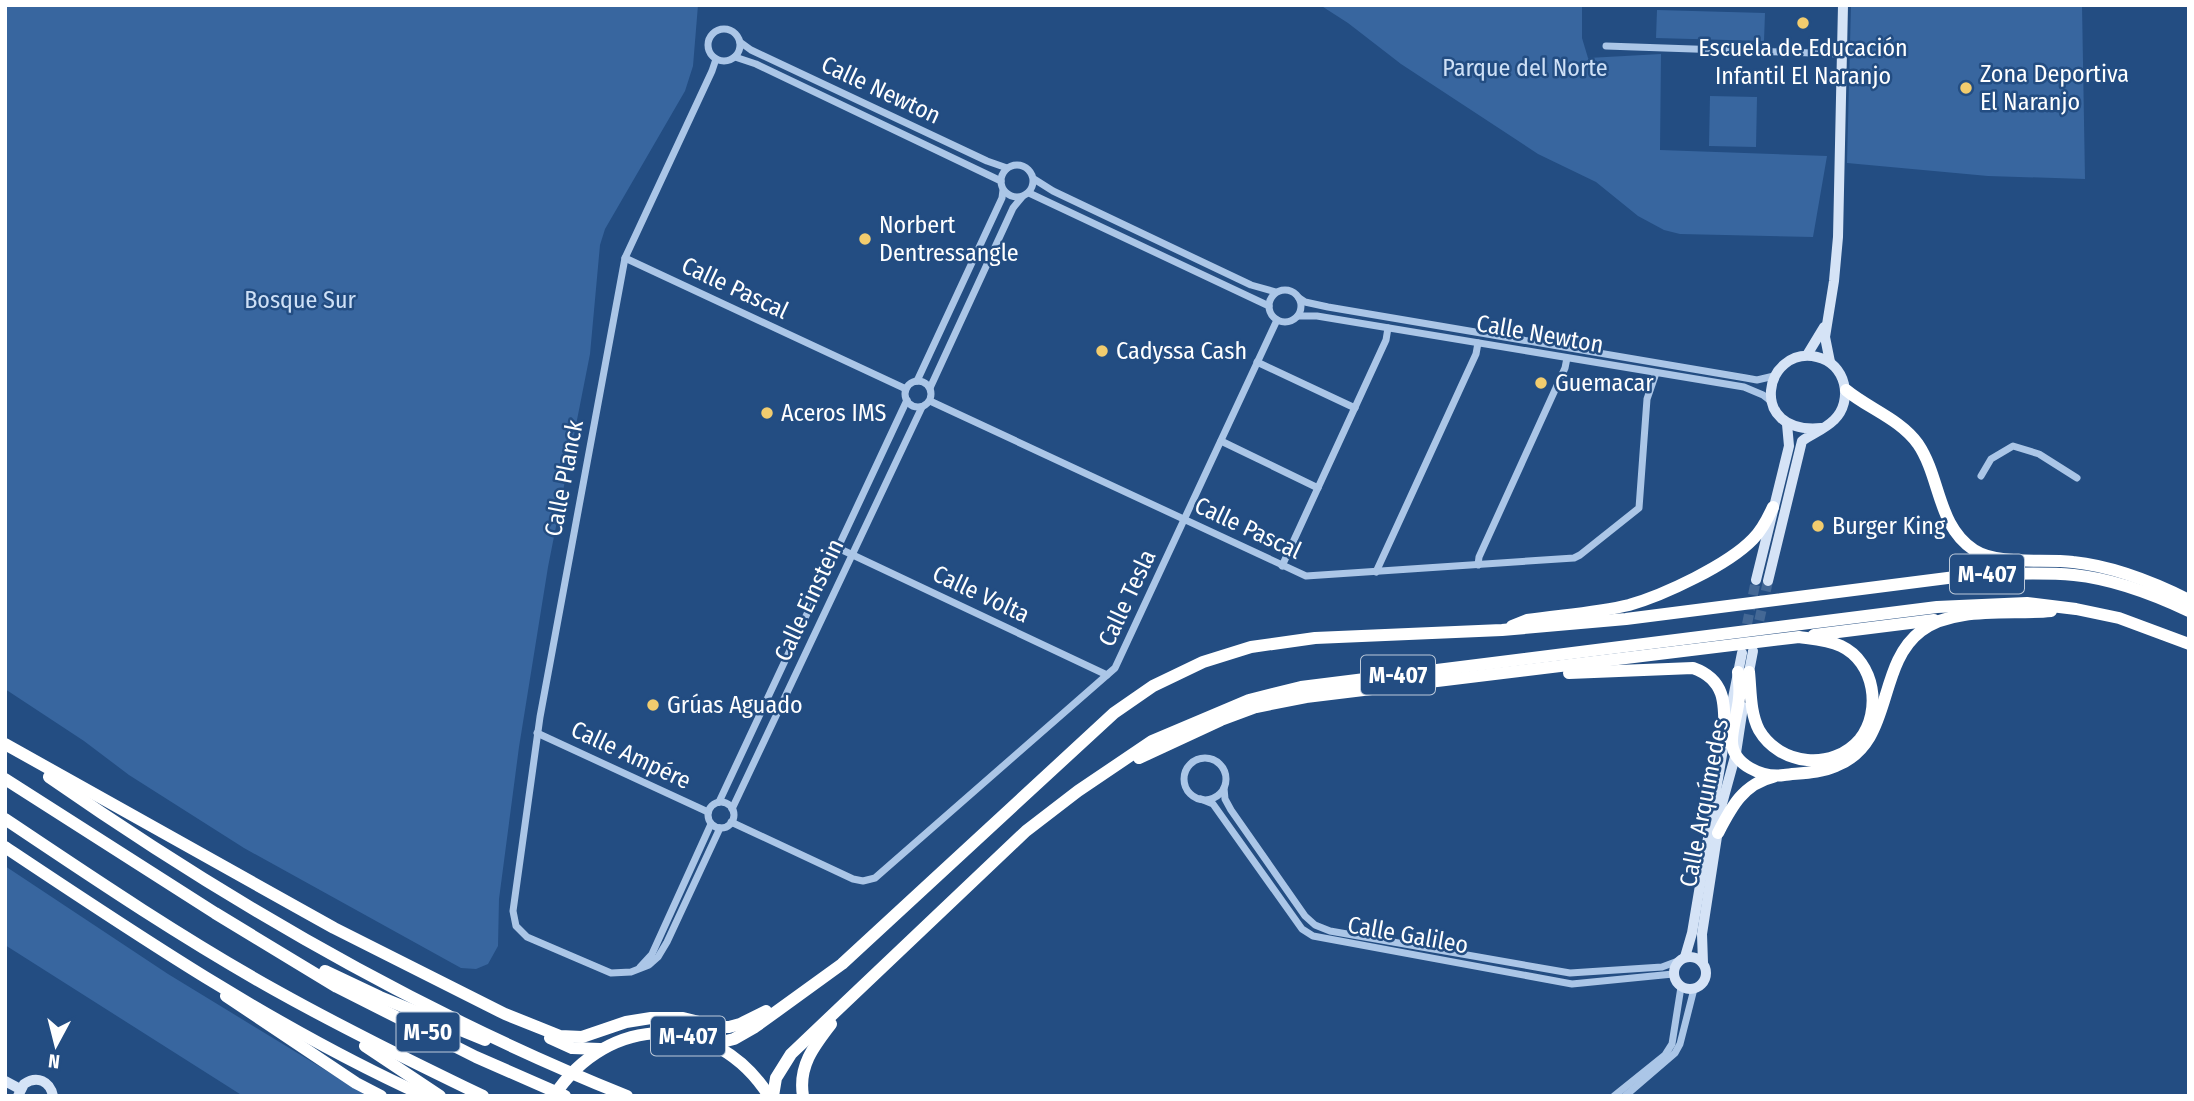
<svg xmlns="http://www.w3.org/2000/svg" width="2194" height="1101" viewBox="0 0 2194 1101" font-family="'Fira Sans Condensed',sans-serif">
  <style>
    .green { fill: #38669f }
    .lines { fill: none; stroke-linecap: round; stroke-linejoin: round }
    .secondary-tunnel { stroke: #446895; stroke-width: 10; stroke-dasharray: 10 5; stroke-linecap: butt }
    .street { stroke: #abc6e7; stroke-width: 7 }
    .secondary { stroke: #d5e3f6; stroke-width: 10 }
    .highway { stroke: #fff; stroke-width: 12 }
    .poi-dot { fill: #f2cc6e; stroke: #234d82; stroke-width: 2.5 }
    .labels { text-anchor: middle; stroke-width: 5; stroke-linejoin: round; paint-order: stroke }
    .shield { fill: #234d82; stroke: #bdcada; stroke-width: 2 }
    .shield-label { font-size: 23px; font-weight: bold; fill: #fff }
    .poi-label { font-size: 24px; fill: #fff; stroke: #234d82; text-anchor: start }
    .park-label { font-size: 24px; fill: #cee0f6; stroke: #234d82 }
    .street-label { font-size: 24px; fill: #fff; stroke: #234d82 }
  </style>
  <rect width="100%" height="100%" fill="#234d82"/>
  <g class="green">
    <path d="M 5,5 L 698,5 L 693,66 L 685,91 L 605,229 L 600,245 L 590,354 L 548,567 L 519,747 L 499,899 L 498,946 L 488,964 L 476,969 L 461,968 L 244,848 L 129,775 L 84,741 L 5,689 Z"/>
    <path d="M 1320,5 L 1582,5 L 1582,38 L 1588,58 L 1661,54 L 1660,150 L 1827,156 L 1813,237 L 1680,234 L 1664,230 L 1638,216 L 1596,182 L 1538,154 L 1401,64 L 1348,23 Z"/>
    <path d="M 1851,5 L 2082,5 L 2085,179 L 1988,176 L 1847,163 Z"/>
    <path d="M 1657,10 L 1765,13 L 1764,41 L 1656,38 Z"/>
    <path d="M 1710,96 L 1757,97 L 1756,147 L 1709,146 Z"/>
    <path d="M 5,866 L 168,974 L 368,1096 L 243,1096 L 5,945 Z"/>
  </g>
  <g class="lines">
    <g class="secondary-tunnel">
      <path d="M 1756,635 L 1768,581"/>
      <path d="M 1744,639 L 1756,580"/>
    </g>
    <g class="street">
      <circle cx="724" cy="45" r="16"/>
      <path d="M 740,42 L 751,50 L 987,161 L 1007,168"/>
      <path d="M 1606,46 L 1841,54"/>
      <path d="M 735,57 L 756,64 L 1001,181"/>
      <path d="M 716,59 L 712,71 L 625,258 L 540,717 L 513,911 L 516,926 L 527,937 L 611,973 L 631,972 L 649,965 L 658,957 L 667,942 L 720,828"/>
      <circle cx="1017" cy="181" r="16"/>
      <path d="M 1034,179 L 1053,191 L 1251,285 L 1276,292"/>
      <path d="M 1029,193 L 1269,306"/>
      <path d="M 625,258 L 906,389"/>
      <circle cx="1285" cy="306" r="16"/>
      <path d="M 1299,298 L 1305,302 L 1328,307 L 1746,378 L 1757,380 L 1774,376"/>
      <path d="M 1298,316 L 1317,316 L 1744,387 L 1763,395 L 1772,402"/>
      <path d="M 1257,362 L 1355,408"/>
      <circle cx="918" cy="394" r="13"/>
      <path d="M 917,381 L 1002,198 L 1003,190"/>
      <path d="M 930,388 L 1013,208 L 1022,197"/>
      <path d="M 930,401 L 1306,576 L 1574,558 L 1580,555 L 1639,508 L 1647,399 L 1656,373"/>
      <path d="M 1221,441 L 1318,488"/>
      <path d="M 1981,476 L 1991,459 L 2013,446 L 2039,454 L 2077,478"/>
      <path d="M 838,548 L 1107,675"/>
      <path d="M 1478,565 L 1479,557 L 1565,368 L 1567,358"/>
      <path d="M 1282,566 L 1386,340 L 1388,328"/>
      <path d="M 1376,572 L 1476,354 L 1478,343"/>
      <path d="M 537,733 L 708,812"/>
      <circle cx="1205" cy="779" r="21"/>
      <path d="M 1224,788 L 1225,799 L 1231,810 L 1305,916 L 1315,925 L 1330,931 L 1570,973 L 1662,967 L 1678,961"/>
      <path d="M 1201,799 L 1213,804 L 1302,929 L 1313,936 L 1572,984 L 1673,974"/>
      <circle cx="721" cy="815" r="13"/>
      <path d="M 719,802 L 907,400"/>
      <path d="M 732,809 L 922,407"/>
      <path d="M 731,822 L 853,879 L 863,881 L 875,878 L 1115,668 L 1277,320"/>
      <path d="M 640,967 L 652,954 L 711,824"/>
      <path d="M 1614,1096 L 1665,1055 L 1672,1044 L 1681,987"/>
      <path d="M 1625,1096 L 1675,1053 L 1680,1044 L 1694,989"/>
    </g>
    <g class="secondary">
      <path d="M 1807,355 L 1824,327"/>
      <path d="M 1830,362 L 1825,337 L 1834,281 L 1838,237 L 1843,5"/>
      <path d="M 1756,580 L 1789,446 L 1787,424"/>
      <path d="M 1768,581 L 1802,441 C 1812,434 1825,429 1834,420 C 1854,401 1846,363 1817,357 C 1764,345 1746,435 1821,428"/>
      <path d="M 1748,677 L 1753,651"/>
      <circle cx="1690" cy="973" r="16"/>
      <path d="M 1685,957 L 1692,933 L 1724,743 L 1742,653"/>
      <path d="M 1703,963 L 1702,934 L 1722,804 L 1736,753 L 1743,707"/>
      <path d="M 5,1081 L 20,1089"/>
      <path d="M 18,1096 L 24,1084 C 37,1075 50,1081 53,1096"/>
    </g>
    <g class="highway">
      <path d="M 1846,390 C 1869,409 1900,419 1918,444 C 1941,478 1937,526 1974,550 C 1999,566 2044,558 2073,562 C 2113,566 2153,582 2189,600"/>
      <path d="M 1512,626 L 1527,620 C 1561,615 1596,613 1629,605 C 1664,595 1728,565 1753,539 C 1762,530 1768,518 1773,507"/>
      <path d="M 1814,635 L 1934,620"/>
      <path d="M 1738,672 C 1739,680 1740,690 1739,698 C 1738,712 1732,727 1732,741 C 1732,765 1763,778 1784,775 C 1801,773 1820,773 1836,766 C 1895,743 1875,666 1921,631 C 1953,606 2012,615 2051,611"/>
      <path d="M 1569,673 L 1693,668 C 1730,681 1724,711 1724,743"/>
      <path d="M 5,744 L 334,928 L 505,1014 L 560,1036 L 582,1037 L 626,1022 L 651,1018 L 683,1018 L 719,1027 L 729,1027 L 740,1024 L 766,1011"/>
      <path d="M 1139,758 L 1221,720 L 1256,707 L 1306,697 L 1799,637 C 1813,639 1828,640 1841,646 C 1875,662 1882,711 1860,739 C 1833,771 1780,766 1759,730 C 1750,713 1751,691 1749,672"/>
      <path d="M 49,777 C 230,903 422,1014 627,1096"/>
      <path d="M 5,779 L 215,913 L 337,987 L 476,1057 L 565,1096"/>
      <path d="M 5,819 C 93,878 182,938 275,990 C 343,1028 413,1062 483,1096"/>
      <path d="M 1718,833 C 1731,808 1743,784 1773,777"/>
      <path d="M 5,847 C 140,937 277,1029 425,1096"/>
      <path d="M 325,971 L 380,997 L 485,1040"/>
      <path d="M 226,996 L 356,1083 L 381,1096"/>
      <path d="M 550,1038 L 572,1048 L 600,1049"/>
      <path d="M 714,1044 L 734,1039 L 755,1027 L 842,964 L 1114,713 L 1153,686 L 1203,662 L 1251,647 L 1315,638 L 1502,630 L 1626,619 L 1971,575 C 2005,574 2040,572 2074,575 C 2114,579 2153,594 2189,611"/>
      <path d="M 365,1046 L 440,1096"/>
      <path d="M 554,1096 C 608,1013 715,1011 769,1096"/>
      <path d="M 773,1096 L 776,1078 L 791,1054 L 1026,831 L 1078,791 L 1152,741 L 1249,700 L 1301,687 L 1937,607 L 2027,603 L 2076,609 L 2119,618 L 2189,644"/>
      <path d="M 803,1096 C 798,1066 814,1046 831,1024"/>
    </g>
  </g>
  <g class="poi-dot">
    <circle cx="1803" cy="23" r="7"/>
    <circle cx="1966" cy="88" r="7"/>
    <circle cx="865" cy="239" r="7"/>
    <circle cx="1102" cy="351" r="7"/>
    <circle cx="1541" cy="383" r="7"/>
    <circle cx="767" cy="413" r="7"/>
    <circle cx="1818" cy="526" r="7"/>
    <circle cx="653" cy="705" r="7"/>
  </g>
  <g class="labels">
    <g class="shield">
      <rect x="1950" y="554.5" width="74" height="39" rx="5"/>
      <rect x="1361" y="655.5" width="74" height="39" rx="5"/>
      <rect x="396.5" y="1012.5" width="63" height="39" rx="5"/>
      <rect x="651" y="1016.5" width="74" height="39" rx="5"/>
    </g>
    <g class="shield-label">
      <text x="1987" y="582">M-407</text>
      <text x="1398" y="683">M-407</text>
      <text x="428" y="1040">M-50</text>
      <text x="688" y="1044">M-407</text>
    </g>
    <g class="poi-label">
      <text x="1803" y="56" text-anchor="middle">Escuela de Educación<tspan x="1803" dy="28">Infantil El Naranjo</tspan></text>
      <text x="1980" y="82">Zona Deportiva<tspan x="1980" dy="28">El Naranjo</tspan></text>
      <text x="879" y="233">Norbert<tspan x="879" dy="28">Dentressangle</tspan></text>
      <text x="1116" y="359">Cadyssa Cash</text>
      <text x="1555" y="391">Guemacar</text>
      <text x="781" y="421">Aceros IMS</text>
      <text x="1832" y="534">Burger King</text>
      <text x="667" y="713">Grúas Aguado</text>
    </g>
    <g class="park-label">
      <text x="1525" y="76">Parque del Norte</text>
      <text x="300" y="308">Bosque Sur</text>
    </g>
    <g class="street-label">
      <text transform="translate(881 90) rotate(25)" y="8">Calle Newton</text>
      <text transform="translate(735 288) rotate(25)" y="8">Calle Pascal</text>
      <text transform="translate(1540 334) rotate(10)" y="8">Calle Newton</text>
      <text transform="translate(564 478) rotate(-79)" y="8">Calle Planck</text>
      <text transform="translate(1248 528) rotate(25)" y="8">Calle Pascal</text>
      <text transform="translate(981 594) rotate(25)" y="8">Calle Volta</text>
      <text transform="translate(1127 598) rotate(-65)" y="8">Calle Tesla</text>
      <text transform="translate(809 600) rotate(-65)" y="8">Calle Einstein</text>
      <text transform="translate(631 755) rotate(25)" y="8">Calle Ampére</text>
      <text transform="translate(1704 803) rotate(-79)" y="8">Calle Arquímedes</text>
      <text transform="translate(1408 935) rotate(10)" y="8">Calle Galileo</text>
    </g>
  </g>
  <rect width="2194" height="1101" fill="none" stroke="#ffffff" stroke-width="14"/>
  <g transform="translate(56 1045) rotate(187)" stroke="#234d82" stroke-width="5" paint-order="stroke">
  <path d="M0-5L12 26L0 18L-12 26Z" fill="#ffffff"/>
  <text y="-10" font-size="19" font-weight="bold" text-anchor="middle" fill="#ffffff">N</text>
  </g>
</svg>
